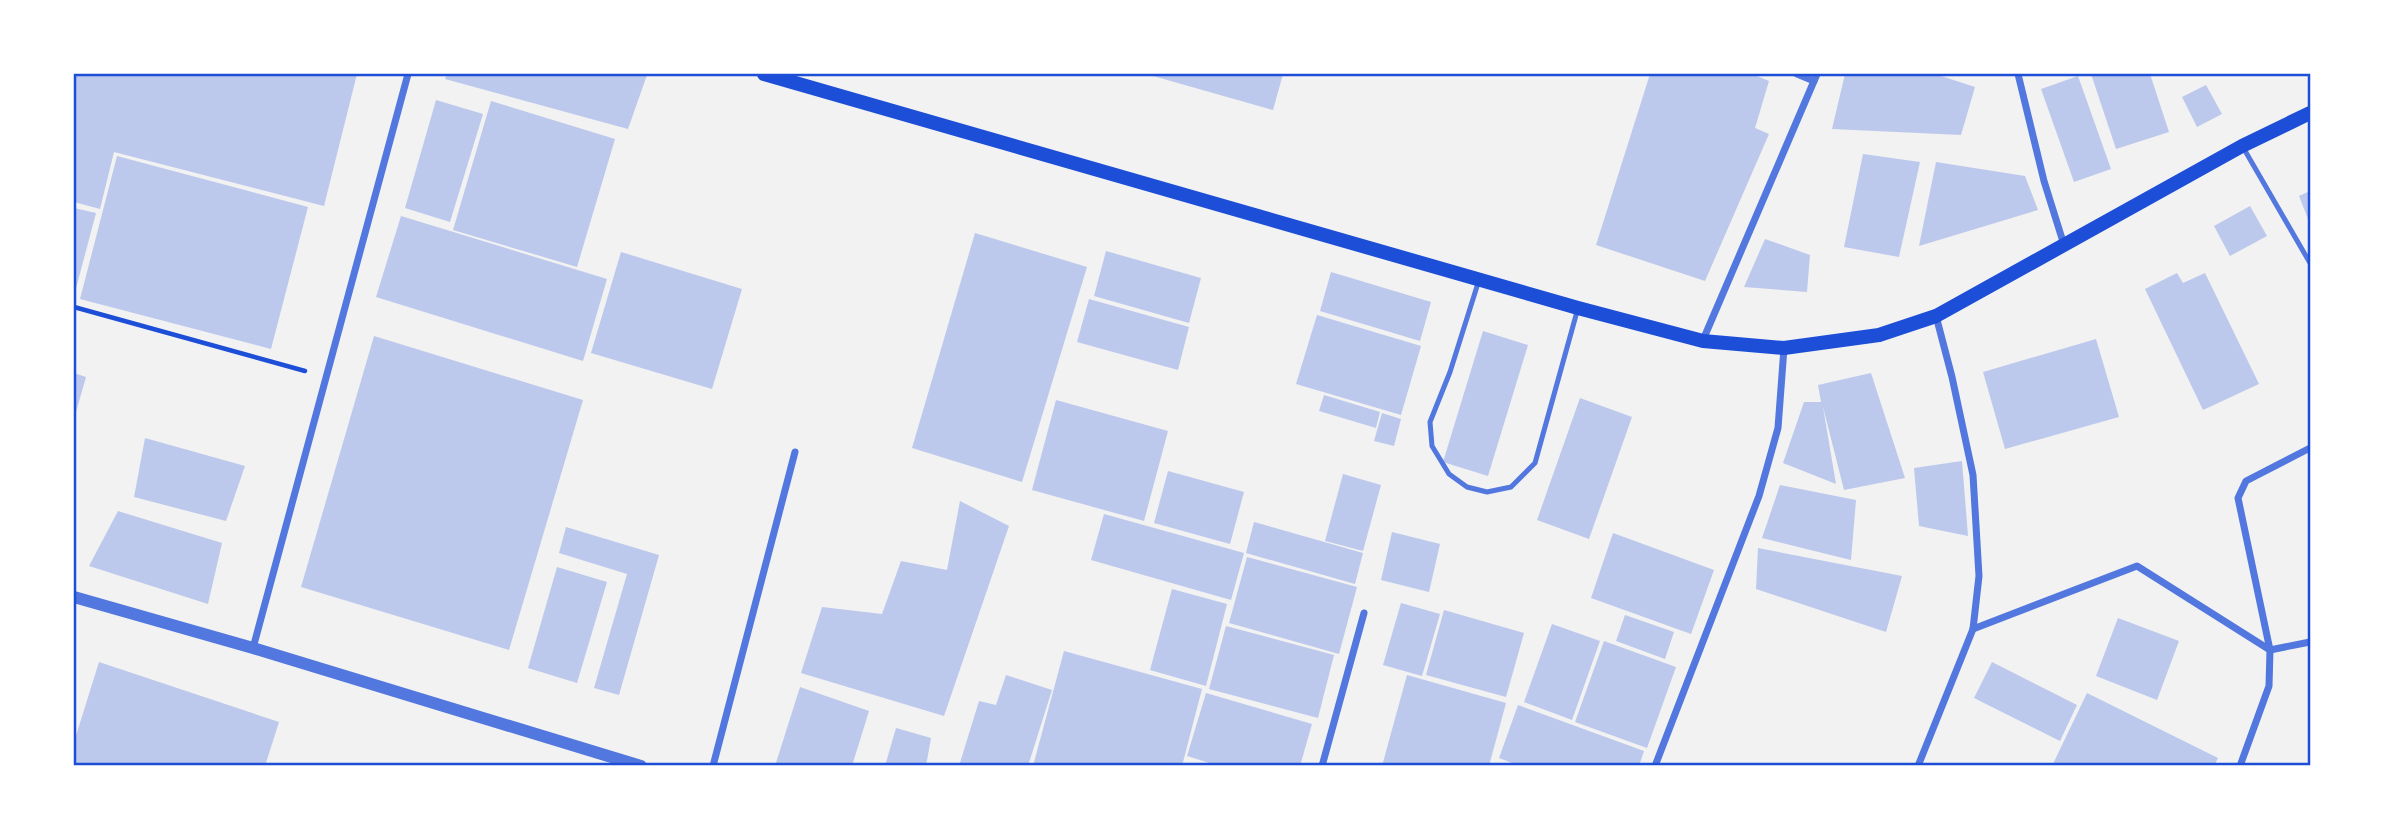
<svg xmlns="http://www.w3.org/2000/svg" width="2384" height="839" viewBox="0 0 2384 839" font-family="'Archivo Narrow',sans-serif">
  <style>
    .building { fill: #bdc9ec }
    .lines { fill: none; stroke-linecap: round; stroke-linejoin: round }
    .path { stroke: #1d4ed8; stroke-width: 4.5 }
    .service { stroke: #5277de; stroke-width: 5 }
    .minor { stroke: #5277de; stroke-width: 7 }
    .tertiary { stroke: #5277de; stroke-width: 12 }
    .secondary { stroke: #1d4ed8; stroke-width: 14 }
    .neatline { fill: none; stroke: #1d4ed8; stroke-width: 2.5 }
  </style>
  <rect width="100%" height="100%" fill="#f2f2f2"/>
  <g class="building">
    <path d="M 74,74 L 357,74 L 324,206 L 114,152 L 100,209 L 74,202 Z"/>
    <path d="M 447,74 L 641,74 L 647,75 L 628,129 L 445,79 Z"/>
    <path d="M 1146,74 L 1283,74 L 1273,110 Z"/>
    <path d="M 1650,74 L 1752,74 L 1769,81 L 1755,128 L 1769,134 L 1705,281 L 1596,245 Z"/>
    <path d="M 1845,74 L 1935,74 L 1975,87 L 1961,135 L 1832,129 Z"/>
    <path d="M 2091,74 L 2150,74 L 2169,132 L 2116,149 Z"/>
    <path d="M 2078,76 L 2111,169 L 2074,182 L 2041,89 Z"/>
    <path d="M 2206,85 L 2222,114 L 2197,127 L 2182,97 Z"/>
    <path d="M 436,100 L 483,114 L 450,222 L 405,208 Z"/>
    <path d="M 491,101 L 615,139 L 577,267 L 453,230 Z"/>
    <path d="M 1863,154 L 1920,162 L 1899,257 L 1844,247 Z"/>
    <path d="M 117,156 L 308,207 L 271,349 L 80,299 Z"/>
    <path d="M 1936,162 L 2025,176 L 2038,210 L 1919,246 Z"/>
    <path d="M 2310,191 L 2310,224 L 2299,196 Z"/>
    <path d="M 2250,206 L 2267,236 L 2230,256 L 2214,226 Z"/>
    <path d="M 74,208 L 96,213 L 74,296 Z"/>
    <path d="M 401,216 L 607,279 L 583,361 L 376,297 Z"/>
    <path d="M 975,233 L 1087,267 L 1022,482 L 912,448 Z"/>
    <path d="M 1765,239 L 1810,255 L 1807,292 L 1744,287 Z"/>
    <path d="M 1106,251 L 1201,278 L 1189,323 L 1094,296 Z"/>
    <path d="M 621,252 L 742,289 L 712,389 L 591,353 Z"/>
    <path d="M 1331,272 L 1431,302 L 1420,341 L 1320,311 Z"/>
    <path d="M 2177,273 L 2183,283 L 2205,273 L 2259,384 L 2203,410 L 2145,289 Z"/>
    <path d="M 1089,299 L 1189,327 L 1178,370 L 1077,342 Z"/>
    <path d="M 1317,315 L 1421,346 L 1401,415 L 1296,384 Z"/>
    <path d="M 1483,331 L 1528,345 L 1488,476 L 1443,462 Z"/>
    <path d="M 374,336 L 583,400 L 509,650 L 301,587 Z"/>
    <path d="M 2096,339 L 2119,417 L 2005,449 L 1983,372 Z"/>
    <path d="M 74,373 L 86,377 L 74,419 Z"/>
    <path d="M 1871,373 L 1905,478 L 1844,490 L 1823,407 L 1836,484 L 1783,463 L 1804,402 L 1821,402 L 1818,385 Z"/>
    <path d="M 1324,395 L 1380,412 L 1376,428 L 1319,411 Z"/>
    <path d="M 1580,398 L 1632,417 L 1589,539 L 1537,520 Z"/>
    <path d="M 1056,400 L 1168,431 L 1144,521 L 1032,490 Z"/>
    <path d="M 1382,413 L 1401,419 L 1394,446 L 1374,441 Z"/>
    <path d="M 145,438 L 245,466 L 226,521 L 134,497 Z"/>
    <path d="M 1962,461 L 1968,536 L 1919,526 L 1914,468 Z"/>
    <path d="M 1168,471 L 1244,492 L 1230,544 L 1154,523 Z"/>
    <path d="M 1343,474 L 1381,485 L 1363,551 L 1325,541 Z"/>
    <path d="M 1780,485 L 1856,500 L 1851,560 L 1762,538 Z"/>
    <path d="M 960,501 L 1009,526 L 944,716 L 801,673 L 822,607 L 882,614 L 901,561 L 947,570 Z"/>
    <path d="M 118,511 L 222,543 L 208,604 L 89,566 Z"/>
    <path d="M 1104,514 L 1244,553 L 1231,600 L 1091,560 Z"/>
    <path d="M 1254,522 L 1363,553 L 1355,584 L 1246,553 Z"/>
    <path d="M 566,527 L 659,555 L 619,695 L 594,688 L 627,574 L 559,553 Z"/>
    <path d="M 1392,532 L 1440,544 L 1429,592 L 1381,580 Z"/>
    <path d="M 1613,533 L 1714,570 L 1691,634 L 1591,598 Z"/>
    <path d="M 1758,548 L 1902,576 L 1886,632 L 1756,589 Z"/>
    <path d="M 1247,557 L 1357,587 L 1339,654 L 1229,623 Z"/>
    <path d="M 557,567 L 607,582 L 577,683 L 528,668 Z"/>
    <path d="M 1172,589 L 1227,604 L 1206,686 L 1150,670 Z"/>
    <path d="M 1401,603 L 1440,614 L 1422,676 L 1383,665 Z"/>
    <path d="M 1444,610 L 1524,633 L 1506,697 L 1426,675 Z"/>
    <path d="M 1625,615 L 1674,632 L 1665,659 L 1616,641 Z"/>
    <path d="M 2118,618 L 2179,641 L 2157,700 L 2096,676 Z"/>
    <path d="M 1552,624 L 1600,641 L 1572,720 L 1524,702 Z"/>
    <path d="M 1226,626 L 1334,655 L 1318,718 L 1209,689 Z"/>
    <path d="M 1604,641 L 1676,667 L 1647,748 L 1575,722 Z"/>
    <path d="M 1064,651 L 1202,689 L 1182,766 L 1033,766 Z"/>
    <path d="M 99,662 L 279,722 L 265,766 L 74,764 L 74,742 Z"/>
    <path d="M 1992,662 L 2077,705 L 2060,741 L 1974,698 Z"/>
    <path d="M 1006,675 L 1052,690 L 1028,766 L 959,766 L 979,701 L 996,705 Z"/>
    <path d="M 1407,675 L 1506,703 L 1489,766 L 1382,766 Z"/>
    <path d="M 800,687 L 869,711 L 852,766 L 775,766 Z"/>
    <path d="M 1206,693 L 1312,724 L 1300,766 L 1219,766 L 1187,756 Z"/>
    <path d="M 2087,693 L 2218,758 L 2214,766 L 2052,766 Z"/>
    <path d="M 1518,705 L 1644,751 L 1639,766 L 1520,766 L 1499,758 Z"/>
    <path d="M 896,728 L 931,738 L 926,766 L 885,766 Z"/>
  </g>
  <g class="lines">
    <path class="path" d="M 74,307 L 305,371"/>
    <g class="service">
      <path d="M 2244,149 L 2310,263"/>
      <path d="M 1479,280 L 1450,372 L 1430,422 L 1432,446 L 1449,474 L 1467,487 L 1487,492 L 1511,487 L 1535,463 L 1578,308"/>
    </g>
    <g class="minor">
      <path d="M 1797,74 L 1814,81"/>
      <path d="M 2018,74 L 2044,181 L 2064,245"/>
      <path d="M 1703,340 L 1817,74"/>
      <path d="M 1973,629 L 2137,566 L 2270,650"/>
      <path d="M 253,648 L 408,74"/>
      <path d="M 2270,650 L 2310,642"/>
      <path d="M 713,766 L 795,452"/>
      <path d="M 1322,766 L 1364,613"/>
      <path d="M 1655,766 L 1759,496 L 1778,428 L 1784,348"/>
      <path d="M 1918,766 L 1973,629 L 1979,576 L 1973,475 L 1952,377 L 1936,316"/>
      <path d="M 2240,766 L 2269,686 L 2270,650 L 2238,498 L 2246,481 L 2310,448"/>
    </g>
    <path class="tertiary" d="M 74,597 L 253,648 L 641,766"/>
    <path class="secondary" d="M 764,74 L 1578,308 L 1703,341 L 1784,348 L 1879,335 L 1936,316 L 2242,146 L 2310,113"/>
  </g>
  <rect width="2384" height="839" fill="none" stroke="#ffffff" stroke-width="150"/>
  <rect x="75" y="75" width="2234" height="689" class="neatline"/>
</svg>
